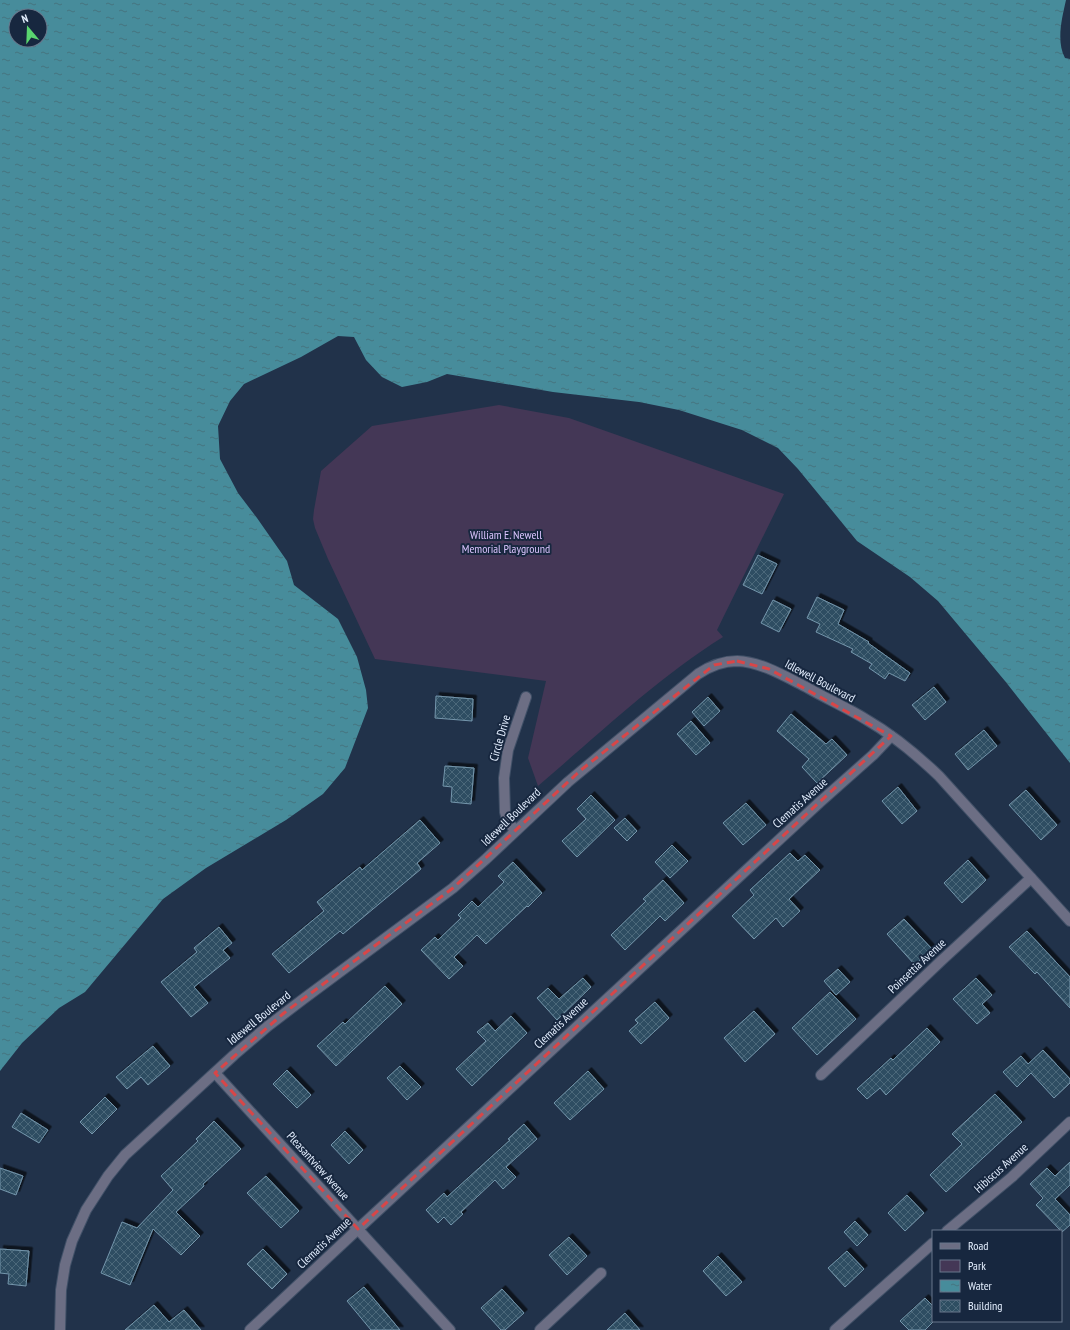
<svg xmlns="http://www.w3.org/2000/svg" width="1070" height="1330" viewBox="0 0 1070 1330" font-family="'PT Sans Narrow',sans-serif">
  <style>
    .green { fill: #443756 }
    .water { fill: url(#water-ripples); fill-rule: evenodd }
    .building { fill: url(#building-cross-hatch); stroke: #7496ac; filter: url(#shadow) }
    .lines { fill: none; stroke-linecap: round; stroke-linejoin: round }
    .street-casing { stroke: #405067; stroke-width: 12 }
    .street { stroke: #6c6e84; stroke-width: 10 }
    .marked { fill: none; stroke: #d84648; stroke-width: 3; stroke-dasharray: 8 5; stroke-linejoin: round }
    .labels { text-anchor: middle; stroke-width: 4; stroke-linejoin: round; paint-order: stroke }
    .park-label { font-size: 12px; fill: #dbc4fe; stroke: #17273f }
    .street-label { font-size: 12px; fill: #e3eefe; stroke: #17273f }
  </style>
  <defs>
    <pattern id="water-ripples" width="26" height="14" patternUnits="userSpaceOnUse"><rect width="26" height="14" fill="#478c9b"/><path d="M2 4q2-2 4 0t4 0M15 11q2-2 4 0t4 0" fill="none" stroke="#46747f"/></pattern>
    <pattern id="building-cross-hatch" width="8" height="8" patternUnits="userSpaceOnUse"><rect width="8" height="8" fill="#2e4e62"/><path d="M0 0l8 8M0 8l8-8" fill="none" stroke="#4c687a"/></pattern>
    <filter id="shadow"><feDropShadow dx="3.5" dy="-3.5" stdDeviation="0" flood-color="#0009"/></filter>
  </defs>
  <rect width="100%" height="100%" fill="#21324a"/>
  <path class="green" d="M 499,405 L 569,418 L 784,494 L 717,630 L 723,637 C 656,679 598,735 538,786 L 528,758 L 546,681 L 375,659 L 328,559 L 315,528 L 313,519 L 314,510 L 321,471 L 372,426 Z"/>
  <path class="water" d="M 0,0 L 1066,0 C 1062,18 1056,41 1065,58 L 1070,59 L 1070,763 L 1005,681 L 938,601 L 910,577 L 857,541 L 798,469 L 778,448 L 742,430 L 679,410 L 639,402 L 553,392 L 447,374 L 427,382 L 402,387 L 382,377 L 366,360 L 354,337 L 338,336 L 301,357 L 244,384 L 230,401 L 218,426 L 220,459 L 238,493 L 257,518 L 287,561 L 294,585 L 338,619 L 357,657 L 366,690 L 368,708 L 345,768 L 323,794 L 286,820 L 206,868 L 163,899 L 85,992 L 59,1008 L 22,1043 L 0,1071 ZM 16,16 L 40,16 L 40,40 L 16,40 Z"/>
  <g class="building">
    <path d="M 758,555 L 777,564 L 762,594 L 743,585 Z"/>
    <path d="M 817,597 L 844,610 L 838,624 L 869,642 L 868,643 L 910,673 L 905,681 L 889,673 L 885,679 L 869,668 L 872,664 L 851,652 L 853,649 L 816,632 L 820,624 L 807,618 Z"/>
    <path d="M 773,600 L 791,609 L 779,632 L 761,623 Z"/>
    <path d="M 934,687 L 946,702 L 925,720 L 912,705 Z"/>
    <path d="M 436,696 L 473,699 L 472,721 L 435,718 Z"/>
    <path d="M 708,697 L 720,711 L 704,726 L 692,712 Z"/>
    <path d="M 791,714 L 826,744 L 832,739 L 847,755 L 817,783 L 802,767 L 809,759 L 777,731 Z"/>
    <path d="M 691,721 L 710,743 L 696,755 L 677,734 Z"/>
    <path d="M 984,730 L 997,746 L 968,770 L 955,754 Z"/>
    <path d="M 445,766 L 474,768 L 471,804 L 451,802 L 452,787 L 443,786 Z"/>
    <path d="M 898,787 L 917,811 L 902,824 L 882,801 Z"/>
    <path d="M 1026,790 L 1057,825 L 1041,840 L 1009,805 Z"/>
    <path d="M 591,795 L 615,820 L 577,857 L 562,841 L 586,819 L 577,809 Z"/>
    <path d="M 746,803 L 766,825 L 743,845 L 723,823 Z"/>
    <path d="M 625,818 L 637,831 L 627,841 L 614,828 Z"/>
    <path d="M 420,820 L 440,843 L 417,863 L 421,869 L 343,934 L 340,931 L 289,973 L 272,954 L 324,911 L 317,902 L 360,867 L 362,870 Z"/>
    <path d="M 672,845 L 688,861 L 670,878 L 655,862 Z"/>
    <path d="M 790,853 L 798,861 L 805,855 L 820,870 L 789,899 L 800,911 L 783,927 L 776,918 L 754,939 L 732,916 L 754,895 L 750,890 Z"/>
    <path d="M 968,860 L 986,880 L 962,903 L 944,883 Z"/>
    <path d="M 513,862 L 542,893 L 528,907 L 527,906 L 486,944 L 477,935 L 454,957 L 463,966 L 449,979 L 421,950 L 435,937 L 438,940 L 461,918 L 458,915 L 472,901 L 478,907 L 504,882 L 498,876 Z"/>
    <path d="M 663,880 L 684,903 L 665,921 L 660,916 L 625,950 L 611,935 L 646,901 L 643,899 Z"/>
    <path d="M 904,919 L 932,949 L 915,965 L 887,934 Z"/>
    <path d="M 219,927 L 232,943 L 223,950 L 230,958 L 194,987 L 208,1003 L 191,1017 L 161,982 L 197,952 L 194,948 Z"/>
    <path d="M 1027,931 L 1070,977 L 1070,1008 L 1037,972 L 1035,974 L 1009,947 Z"/>
    <path d="M 838,969 L 850,982 L 836,995 L 824,981 Z"/>
    <path d="M 583,978 L 591,987 L 557,1020 L 537,998 L 548,988 L 559,999 Z"/>
    <path d="M 976,978 L 992,995 L 982,1004 L 990,1013 L 977,1024 L 953,999 Z"/>
    <path d="M 385,986 L 402,1004 L 336,1066 L 317,1046 L 343,1022 L 345,1024 Z"/>
    <path d="M 830,992 L 856,1019 L 817,1055 L 792,1028 Z"/>
    <path d="M 655,1002 L 669,1018 L 641,1044 L 629,1031 L 638,1023 L 635,1020 Z"/>
    <path d="M 754,1011 L 775,1034 L 745,1062 L 724,1038 Z"/>
    <path d="M 511,1016 L 527,1033 L 472,1086 L 456,1069 L 486,1041 L 477,1032 L 488,1023 L 495,1031 Z"/>
    <path d="M 927,1028 L 940,1042 L 886,1095 L 880,1088 L 867,1099 L 857,1089 L 891,1058 L 893,1060 Z"/>
    <path d="M 153,1046 L 170,1066 L 148,1085 L 141,1077 L 127,1089 L 116,1077 Z"/>
    <path d="M 1043,1050 L 1070,1079 L 1070,1083 L 1054,1098 L 1031,1073 L 1017,1087 L 1003,1072 L 1021,1056 L 1028,1064 Z"/>
    <path d="M 400,1066 L 421,1087 L 407,1100 L 387,1078 Z"/>
    <path d="M 287,1070 L 311,1095 L 297,1108 L 273,1084 Z"/>
    <path d="M 588,1071 L 604,1089 L 570,1120 L 554,1103 Z"/>
    <path d="M 995,1094 L 1022,1122 L 946,1192 L 930,1175 L 962,1144 L 952,1134 Z"/>
    <path d="M 105,1097 L 117,1109 L 92,1134 L 80,1122 Z"/>
    <path d="M 21,1113 L 48,1130 L 39,1143 L 12,1127 Z"/>
    <path d="M 214,1121 L 241,1149 L 203,1184 L 204,1186 L 176,1212 L 200,1236 L 181,1255 L 153,1229 L 130,1285 L 101,1273 L 122,1222 L 137,1228 L 173,1190 L 161,1176 L 198,1141 L 196,1139 Z"/>
    <path d="M 524,1124 L 537,1139 L 506,1167 L 516,1177 L 503,1189 L 495,1180 L 461,1212 L 463,1214 L 451,1225 L 444,1217 L 438,1223 L 426,1210 L 444,1193 L 447,1197 L 510,1140 L 508,1139 Z"/>
    <path d="M 345,1131 L 363,1150 L 349,1164 L 331,1145 Z"/>
    <path d="M 1070,1162 L 1070,1185 L 1055,1199 L 1070,1215 L 1070,1225 L 1062,1232 L 1036,1205 L 1043,1198 L 1030,1184 L 1047,1168 L 1055,1176 Z"/>
    <path d="M 0,1168 L 23,1176 L 16,1195 L 0,1189 Z"/>
    <path d="M 266,1176 L 299,1211 L 281,1228 L 247,1193 Z"/>
    <path d="M 907,1195 L 924,1213 L 905,1231 L 888,1213 Z"/>
    <path d="M 855,1221 L 868,1235 L 857,1246 L 844,1232 Z"/>
    <path d="M 569,1237 L 587,1256 L 567,1275 L 549,1255 Z"/>
    <path d="M 0,1249 L 29,1251 L 26,1286 L 8,1284 L 9,1274 L 0,1273 Z"/>
    <path d="M 263,1249 L 287,1274 L 272,1289 L 247,1264 Z"/>
    <path d="M 847,1251 L 864,1269 L 845,1287 L 828,1268 Z"/>
    <path d="M 718,1256 L 742,1282 L 726,1296 L 703,1271 Z"/>
    <path d="M 364,1287 L 400,1330 L 371,1330 L 347,1301 Z"/>
    <path d="M 502,1289 L 524,1313 L 505,1330 L 501,1330 L 481,1308 Z"/>
    <path d="M 925,1298 L 933,1306 L 933,1322 L 925,1330 L 909,1330 L 900,1321 Z"/>
    <path d="M 154,1305 L 169,1322 L 184,1310 L 201,1330 L 125,1330 Z"/>
    <path d="M 625,1313 L 640,1330 L 607,1330 Z"/>
  </g>
  <g class="lines">
    <g class="street-casing">
      <g id="street">
        <path d="M 515,831 L 507,819 L 505,812 L 504,778 L 508,750 L 526,697"/>
        <path d="M 215,1073 L 450,1330"/>
        <path d="M 821,1075 L 942,960 L 1031,878"/>
        <path d="M 947,1231 L 1012,1177 L 1070,1122"/>
        <path d="M 60,1330 L 61,1290 L 65,1265 L 72,1241 L 86,1210 L 108,1176 L 125,1155 L 234,1055 L 268,1026 L 302,1000 L 453,888 L 486,859 L 568,782 L 698,674 C 710,666 722,661 737,661 C 762,662 786,677 808,688 C 827,699 848,708 867,720 C 893,735 917,755 939,776 L 1070,921"/>
        <path d="M 250,1330 L 358,1229 L 820,802 L 873,755 L 891,736"/>
        <path d="M 540,1330 L 601,1273"/>
        <path d="M 835,1330 L 933,1243"/>
      </g>
    </g>
    <use href="#street" class="street"/>
  </g>
  <path class="marked" d="M 737,661 L 769,669 L 891,736 L 358,1229 L 215,1073 L 284,1013 L 453,888 L 581,770 L 714,665 Z"/>
  <g class="labels">
    <g class="park-label">
      <text x="506" y="539">William E. Newell<tspan x="506" dy="14">Memorial Playground</tspan></text>
    </g>
    <g class="street-label">
      <text transform="translate(820 681) rotate(28)" y="4">Idlewell Boulevard</text>
      <text transform="translate(500 738) rotate(-74)" y="4">Circle Drive</text>
      <text transform="translate(800 803) rotate(-42)" y="4">Clematis Avenue</text>
      <text transform="translate(511 817) rotate(-44)" y="4">Idlewell Boulevard</text>
      <text transform="translate(917 966) rotate(-43)" y="4">Poinsettia Avenue</text>
      <text transform="translate(259 1018) rotate(-39)" y="4">Idlewell Boulevard</text>
      <text transform="translate(561 1023) rotate(-43)" y="4">Clematis Avenue</text>
      <text transform="translate(318 1166) rotate(48)" y="4">Pleasantview Avenue</text>
      <text transform="translate(1001 1168) rotate(-42)" y="4">Hibiscus Avenue</text>
      <text transform="translate(324 1243) rotate(-43)" y="4">Clematis Avenue</text>
    </g>
  </g>
  <rect x="932" y="1230" width="130" height="92" fill="#17273f" stroke="#69778b"/>
  <rect x="940" y="1243" width="20" height="6" fill="#6c6e84" stroke="#69778b"/>
  <text x="968" y="1250" font-size="12" fill="#e3eefe">Road</text>
  <rect x="940" y="1260" width="20" height="12" fill="#443756" stroke="#69778b"/>
  <text x="968" y="1270" font-size="12" fill="#e3eefe">Park</text>
  <rect x="940" y="1280" width="20" height="12" fill="url(#water-ripples)" stroke="#69778b"/>
  <text x="968" y="1290" font-size="12" fill="#e3eefe">Water</text>
  <rect x="940" y="1300" width="20" height="12" fill="url(#building-cross-hatch)" stroke="#69778b"/>
  <text x="968" y="1310" font-size="12" fill="#e3eefe">Building</text>
  <g transform="translate(28 28) rotate(341)"><circle r="19" fill="#17273f" stroke="#69778b"/>
  <path d="M0-3L7 15L0 10L-7 15Z" fill="#59d56f"/>
  <text y="-6" font-size="11" font-weight="bold" text-anchor="middle" fill="#e3eefe">N</text>
  </g>
</svg>
